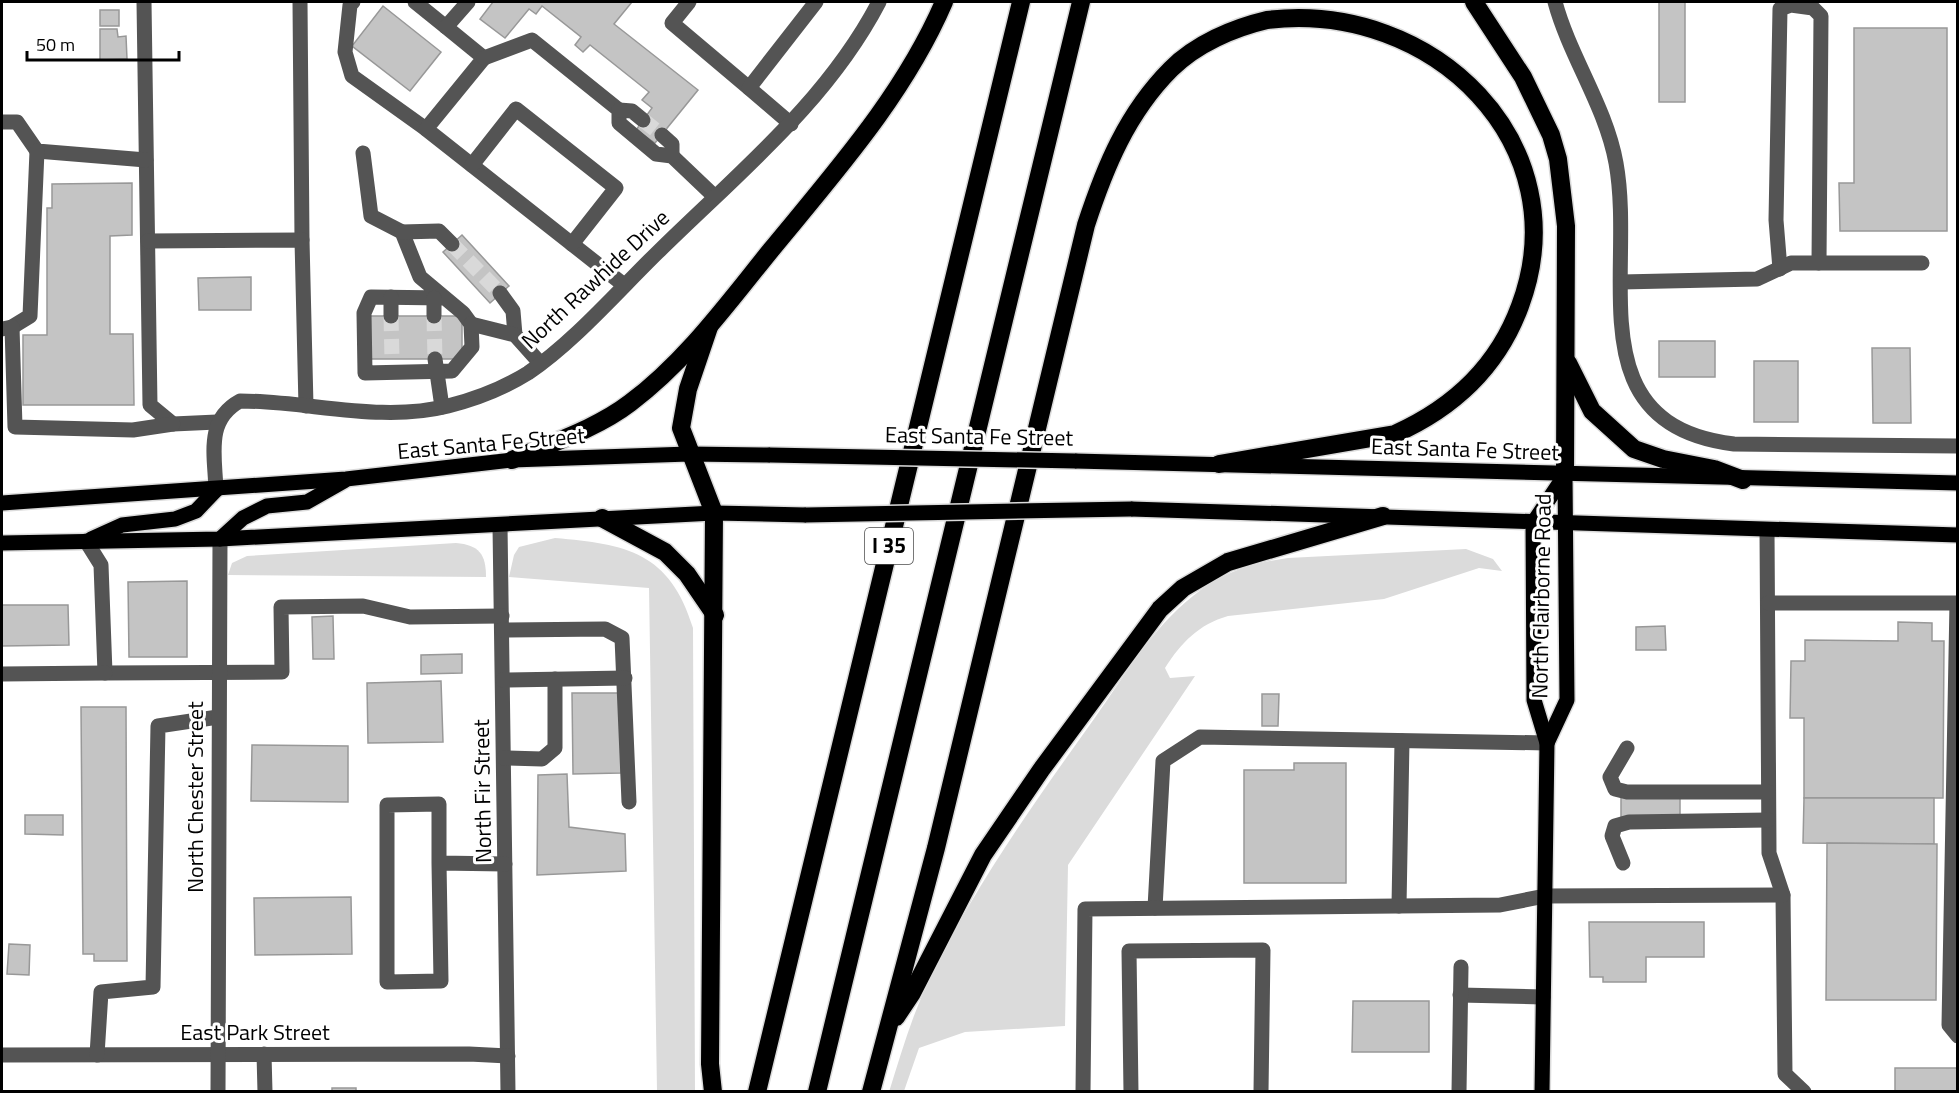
<svg xmlns="http://www.w3.org/2000/svg" width="1959" height="1093" viewBox="0 0 1959 1093" font-family="'Titillium Web',sans-serif">
  <style>
    .green { fill: #dbdbdb }
    .building { fill: #c4c4c4; stroke: #989898; stroke-width: 1.5 }
    .lines { fill: none; stroke-linecap: round; stroke-linejoin: round }
    .minor-tunnel { stroke: #d9d9d9; stroke-width: 15; stroke-dasharray: 15 8; stroke-linecap: butt }
    .major-casing { stroke: #dbdbdb; stroke-width: 18 }
    .highway-casing { stroke: #dbdbdb; stroke-width: 21 }
    .minor { stroke: #545454; stroke-width: 15 }
    .major { stroke: #000; stroke-width: 15 }
    .highway { stroke: #000; stroke-width: 18 }
    .major-bridge-casing { stroke: #dbdbdb; stroke-width: 18; stroke-linecap: butt }
    .major-bridge { stroke: #000; stroke-width: 15 }
    .labels { text-anchor: middle; stroke-width: 6; stroke-linejoin: round; paint-order: stroke }
    .shield { fill: #fff; stroke: #4c4c4c; stroke-width: 1.5 }
    .shield-label { font-size: 21px; font-weight: bold; fill: #000 }
    .street-label { font-size: 22px; fill: #000; stroke: #fff }
  </style>
  <rect width="100%" height="100%" fill="#fff"/>
  <g class="green">
    <path d="M 555,538 C 626,544 670,552 693,628 L 695,1091 L 657,1091 L 649,588 L 509,577 L 514,555 L 519,547 Z"/>
    <path d="M 456,543 C 479,545 486,554 486,577 L 228,575 L 232,563 L 247,556 Z"/>
    <path d="M 1466,549 L 1493,559 L 1502,571 L 1479,568 L 1384,599 L 1228,616 C 1199,624 1181,643 1165,668 L 1170,678 L 1195,676 L 1068,865 L 1065,1026 L 965,1032 L 919,1048 L 904,1091 L 889,1092 C 900,1057 910,1022 925,989 C 970,892 1032,806 1094,719 C 1124,677 1152,628 1193,596 C 1222,572 1252,563 1288,558 Z"/>
  </g>
  <g class="building">
    <path d="M 493,2 L 632,2 L 614,24 L 698,90 L 655,143 L 636,130 L 652,108 L 642,100 L 649,92 L 590,45 L 583,52 L 575,45 L 581,37 L 542,6 L 536,14 L 529,9 L 505,38 L 480,19 Z"/>
    <rect x="1659" y="2" width="26" height="100"/>
    <path d="M 383,6 L 441,52 L 410,91 L 352,46 Z"/>
    <rect x="100" y="10" width="19" height="16"/>
    <path d="M 1854,28 L 1947,28 L 1947,231 L 1840,231 L 1839,183 L 1854,183 Z"/>
    <path d="M 100,29 L 117,29 L 118,37 L 126,36 L 127,59 L 100,60 Z"/>
    <path d="M 132,183 L 132,235 L 110,236 L 110,334 L 133,334 L 134,405 L 23,405 L 23,335 L 47,335 L 47,208 L 52,208 L 52,184 Z"/>
    <path d="M 462,235 L 509,286 L 490,303 L 443,252 Z"/>
    <path d="M 251,277 L 251,310 L 199,310 L 198,278 Z"/>
    <rect x="369" y="316" width="93" height="43"/>
    <rect x="1659" y="341" width="56" height="36"/>
    <path d="M 1872,348 L 1910,348 L 1911,423 L 1873,423 Z"/>
    <rect x="1754" y="361" width="44" height="61"/>
    <path d="M 187,581 L 187,657 L 129,657 L 128,582 Z"/>
    <path d="M 2,605 L 68,605 L 69,645 L 2,646 Z"/>
    <path d="M 333,616 L 334,659 L 313,659 L 312,617 Z"/>
    <path d="M 1898,622 L 1932,623 L 1932,641 L 1944,641 L 1943,798 L 1804,798 L 1804,718 L 1790,718 L 1791,661 L 1805,661 L 1805,640 L 1898,641 Z"/>
    <path d="M 1665,626 L 1666,650 L 1636,650 L 1636,627 Z"/>
    <path d="M 462,654 L 462,673 L 421,674 L 421,655 Z"/>
    <path d="M 441,681 L 443,742 L 368,743 L 367,683 Z"/>
    <path d="M 572,693 L 620,693 L 621,773 L 573,774 Z"/>
    <path d="M 1262,694 L 1279,694 L 1278,726 L 1262,726 Z"/>
    <path d="M 81,707 L 126,707 L 127,961 L 94,961 L 94,954 L 83,954 Z"/>
    <path d="M 252,745 L 348,746 L 348,802 L 251,801 Z"/>
    <path d="M 1294,763 L 1346,763 L 1346,883 L 1244,883 L 1244,770 L 1294,770 Z"/>
    <path d="M 567,774 L 569,827 L 625,834 L 626,871 L 537,875 L 538,775 Z"/>
    <rect x="1621" y="796" width="59" height="21"/>
    <path d="M 1804,798 L 1934,798 L 1934,844 L 1803,843 Z"/>
    <path d="M 25,815 L 63,815 L 63,835 L 25,834 Z"/>
    <path d="M 1827,843 L 1937,844 L 1936,1000 L 1826,1000 Z"/>
    <path d="M 351,897 L 352,954 L 255,955 L 254,898 Z"/>
    <path d="M 1589,922 L 1704,922 L 1704,957 L 1646,957 L 1646,982 L 1603,982 L 1603,977 L 1590,977 Z"/>
    <path d="M 9,944 L 30,945 L 29,975 L 7,974 Z"/>
    <path d="M 1353,1001 L 1429,1001 L 1429,1052 L 1352,1052 Z"/>
    <rect x="1895" y="1068" width="63" height="24"/>
    <rect x="332" y="1088" width="24" height="4"/>
  </g>
  <g class="lines">
    <g class="minor-tunnel">
      <path d="M 643,120 L 662,135"/>
      <path d="M 452,244 L 500,293"/>
      <path d="M 391,316 L 392,359"/>
      <path d="M 434,316 L 435,359"/>
    </g>
    <g class="major-casing">
      <g id="major">
        <path d="M 1075,461 L 1958,483"/>
        <path d="M 2,503 L 346,479 L 512,460 L 689,454 L 770,455"/>
        <path d="M 1131,509 L 1958,535"/>
        <path d="M 91,539 L 122,525 L 175,519 L 196,511 L 216,490"/>
        <path d="M 220,539 L 243,518 L 267,506 L 307,502 L 344,481"/>
        <path d="M 2,543 L 220,539 L 714,513 L 806,515"/>
        <path d="M 1547,743 L 1567,700 L 1565,475"/>
        <path d="M 1542,1092 L 1547,743 L 1534,700 L 1533,523 L 1565,475"/>
      </g>
    </g>
    <g class="highway-casing">
      <g id="highway">
        <path d="M 1474,2 L 1523,77 L 1551,135 L 1558,159 L 1566,226 L 1565,475"/>
        <path d="M 709,327 L 688,389 L 681,428 L 714,513 L 710,1064 L 713,1092"/>
        <path d="M 1568,363 L 1592,411 L 1634,449 L 1663,459 L 1714,469 L 1743,480"/>
        <path d="M 512,460 C 551,443 596,429 630,403 C 686,361 728,303 771,250 C 835,172 904,95 944,2"/>
        <path d="M 602,518 L 665,552 L 687,574 L 715,615"/>
        <path d="M 896,1017 L 912,993 L 983,855 L 1041,770 L 1160,609 L 1183,588 L 1228,562 L 1383,516"/>
        <path d="M 757,1092 L 1021,2"/>
        <path d="M 817,1092 L 1081,2"/>
        <path d="M 871,1092 L 936,848 L 1086,225 C 1105,167 1127,113 1171,69 C 1196,44 1233,28 1267,20 C 1434,0 1580,145 1520,306 C 1498,366 1453,408 1395,434 L 1219,464"/>
      </g>
    </g>
    <g class="minor">
      <path d="M 144,2 L 150,405 L 173,424 L 217,422"/>
      <path d="M 300,2 L 302,240"/>
      <path d="M 353,2 L 350,5 L 345,52 L 352,76 L 426,129"/>
      <path d="M 415,2 L 446,27"/>
      <path d="M 468,2 L 446,27 L 484,58 L 426,129 L 624,285"/>
      <path d="M 689,2 L 672,23 L 749,88"/>
      <path d="M 1555,2 C 1570,57 1606,107 1616,163 C 1636,273 1575,425 1734,444 L 1958,446"/>
      <path d="M 484,58 L 532,40 L 619,110 L 619,123 L 656,154 L 672,156 L 714,196"/>
      <path d="M 619,110 L 632,111 L 643,120"/>
      <path d="M 2,122 L 17,122 L 37,151 L 146,160"/>
      <path d="M 791,124 L 749,88 L 816,2"/>
      <path d="M 662,135 L 672,144 L 672,156"/>
      <path d="M 363,153 L 371,216 L 402,232 L 420,277 L 463,313 L 471,324 L 472,347 L 452,371 L 365,373 L 364,313 L 371,297 L 444,298"/>
      <path d="M 472,165 L 516,109 L 616,188 L 572,244"/>
      <path d="M 402,232 L 439,231 L 452,244"/>
      <path d="M 148,241 L 302,240 L 306,406"/>
      <path d="M 1780,269 L 1776,220 L 1780,9 L 1791,5 L 1813,8 L 1821,16 L 1819,263"/>
      <path d="M 1621,282 L 1757,279 L 1791,263 L 1922,263"/>
      <path d="M 500,293 L 513,311 L 515,335"/>
      <path d="M 434,298 L 434,316"/>
      <path d="M 391,316 L 391,297"/>
      <path d="M 471,324 L 515,335 L 540,363"/>
      <path d="M 12,327 L 30,316 L 37,151"/>
      <path d="M 2,329 L 12,327 L 15,427 L 133,430 L 173,424"/>
      <path d="M 435,359 L 442,407"/>
      <path d="M 216,490 C 215,456 205,420 240,401 C 308,401 381,423 448,406 C 476,399 504,388 528,373 C 573,343 619,290 658,252 C 738,173 827,102 879,2"/>
      <path d="M 500,526 L 508,1092"/>
      <path d="M 1767,530 L 1769,853 L 1783,895 L 1785,1074 L 1804,1092"/>
      <path d="M 86,541 L 101,565 L 105,673 L 282,672 L 281,607 L 363,606 L 410,617 L 502,616"/>
      <path d="M 1768,603 L 1957,603 L 1949,1025 L 1958,1036"/>
      <path d="M 502,630 L 605,629 L 622,638 L 629,802"/>
      <path d="M 2,674 L 105,673"/>
      <path d="M 503,680 L 625,678"/>
      <path d="M 1627,748 L 1610,777 L 1615,789 L 1627,792 L 1768,792"/>
      <path d="M 504,758 L 542,759 L 555,748 L 555,679"/>
      <path d="M 439,863 L 439,804 L 387,805 L 387,982 L 441,981 L 439,863 L 505,864"/>
      <path d="M 1623,863 L 1612,836 L 1615,826 L 1629,822 L 1768,820"/>
      <path d="M 1399,906 L 1402,741"/>
      <path d="M 1155,908 L 1163,761 L 1200,737 L 1547,743"/>
      <path d="M 1460,995 L 1543,997"/>
      <path d="M 264,1054 L 265,1092"/>
      <path d="M 2,1055 L 469,1054 L 508,1056"/>
      <path d="M 97,1055 L 101,992 L 153,987 L 158,726 L 218,717"/>
      <path d="M 218,1092 L 220,539"/>
      <path d="M 1083,1092 L 1085,909 L 1500,905 L 1545,896 L 1783,895"/>
      <path d="M 1131,1092 L 1129,951 L 1263,950 L 1261,1092"/>
      <path d="M 1459,1092 L 1461,967"/>
    </g>
    <use href="#major" class="major"/>
    <use href="#highway" class="highway"/>
    <g class="major-bridge-casing">
      <g id="major-bridge">
        <path d="M 770,455 L 1075,461"/>
        <path d="M 806,515 L 1131,509"/>
      </g>
    </g>
    <use href="#major-bridge" class="major-bridge"/>
  </g>
  <g class="labels">
    <rect class="shield" x="865" y="528" width="48" height="36" rx="4.5"/>
    <g class="shield-label">
      <text x="889" y="553">I 35</text>
    </g>
    <g class="street-label">
      <text transform="translate(595 279) rotate(-43)" y="8">North Rawhide Drive</text>
      <text transform="translate(979 436) rotate(1)" y="8">East Santa Fe Street</text>
      <text transform="translate(491 443) rotate(-5)" y="8">East Santa Fe Street</text>
      <text transform="translate(1465 449) rotate(2)" y="8">East Santa Fe Street</text>
      <text transform="translate(1541 596) rotate(-89)" y="8">North Clairborne Road</text>
      <text transform="translate(482 791) rotate(-91)" y="8">North Fir Street</text>
      <text transform="translate(195 797) rotate(-90)" y="8">North Chester Street</text>
      <text x="255" y="1040">East Park Street</text>
    </g>
  </g>
  <rect width="1959" height="1093" fill="none" stroke="#000000" stroke-width="6"/>
  <path d="M27 51v9h152v-9" fill="none" stroke="#000000" stroke-width="3"/>
  <text x="36" y="51" font-size="18" fill="#000000" stroke="#ffffff" stroke-width="4.5" paint-order="stroke">50 m</text>
</svg>
